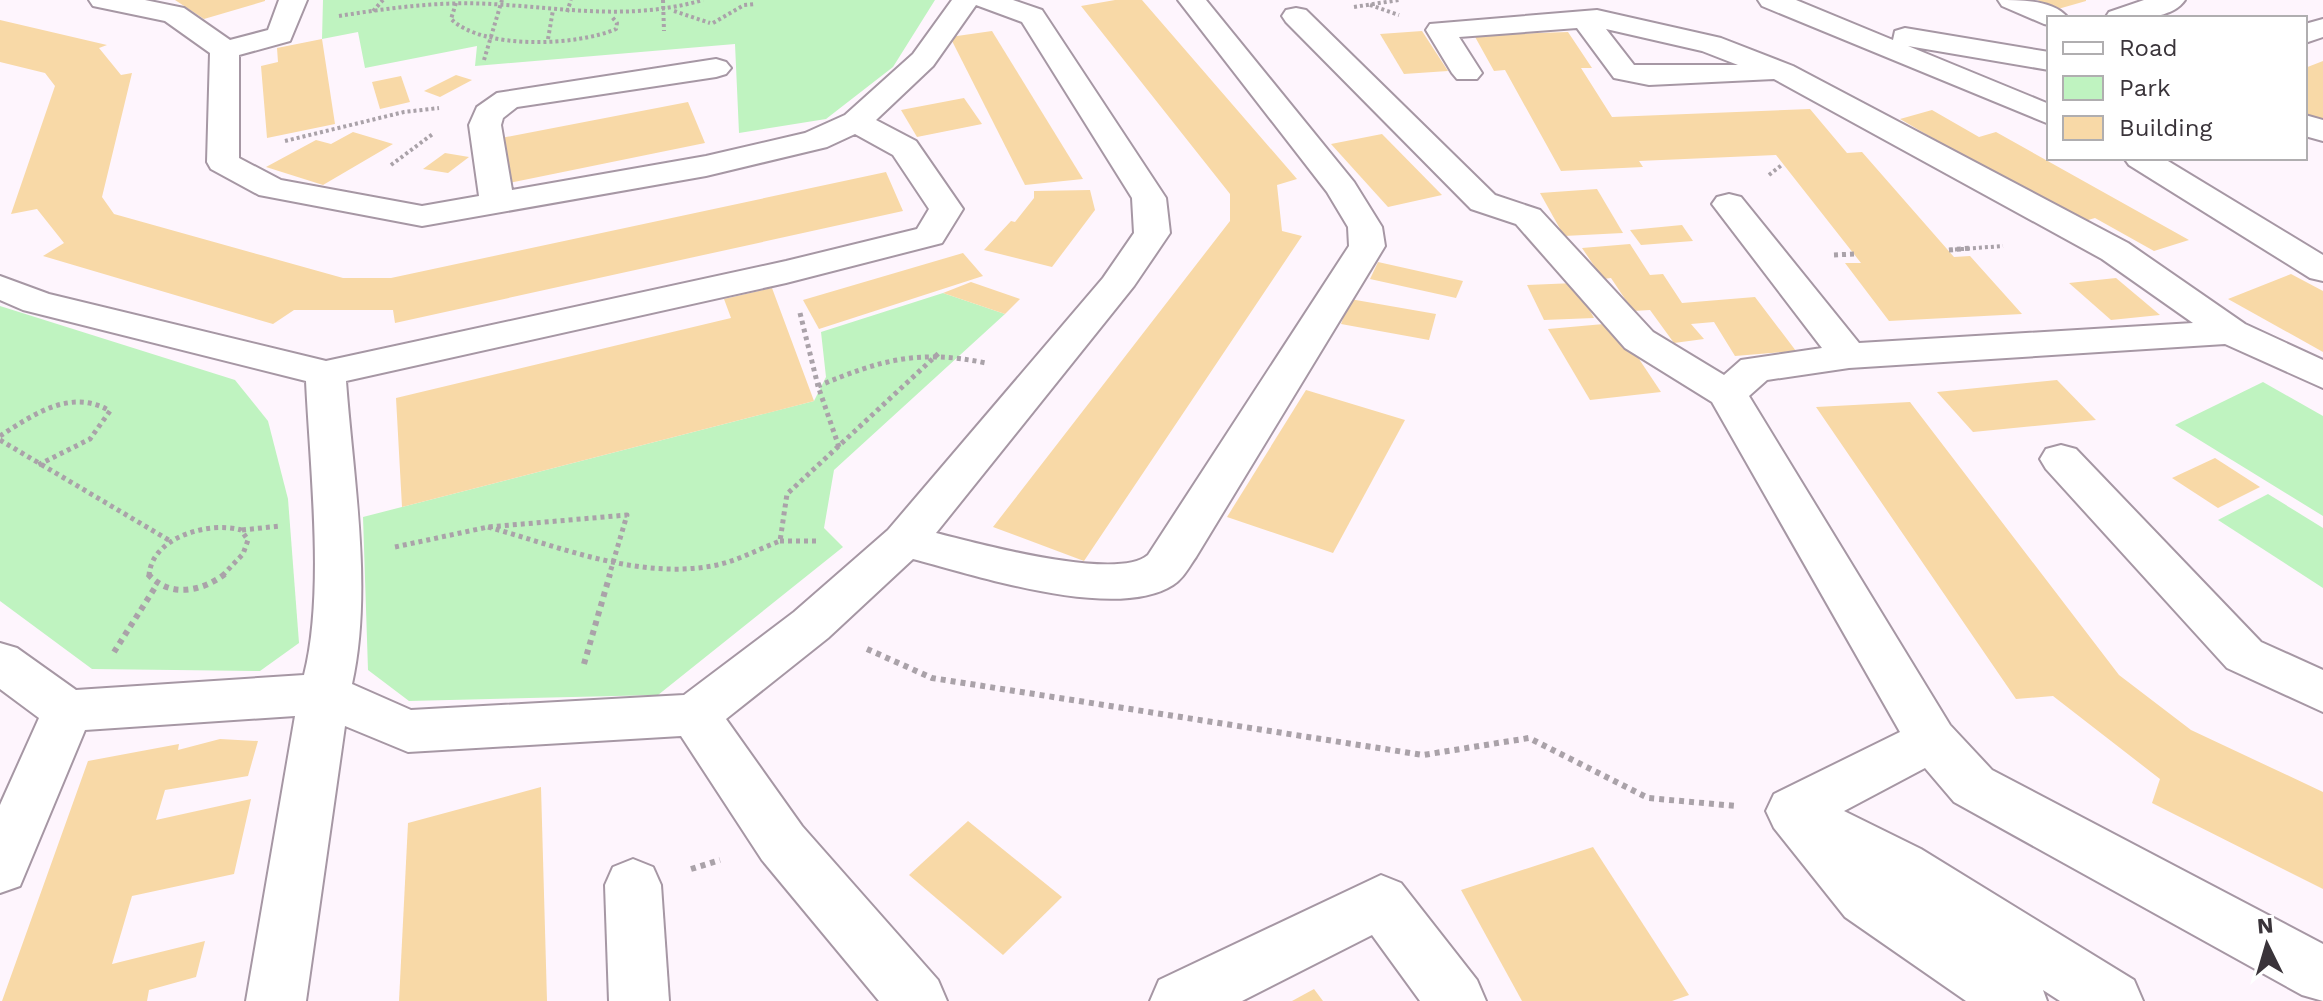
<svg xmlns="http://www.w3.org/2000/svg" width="2323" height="1001" viewBox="0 0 2323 1001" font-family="'Work Sans',sans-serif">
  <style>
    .green { fill: #bff3c0 }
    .building { fill: #f8d9a7 }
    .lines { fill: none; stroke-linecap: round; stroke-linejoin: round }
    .minor-casing { stroke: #a697a4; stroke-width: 4 }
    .path-far2 { stroke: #aaa2a9; stroke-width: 4; stroke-dasharray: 3 3; stroke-linecap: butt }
    .path-far1 { stroke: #aaa2a9; stroke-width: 5; stroke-dasharray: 4 4; stroke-linecap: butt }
    .path { stroke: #aaa2a9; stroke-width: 6; stroke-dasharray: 5 5; stroke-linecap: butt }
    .minor { fill: #fff; fill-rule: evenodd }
  </style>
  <rect width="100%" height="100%" fill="#fef5fd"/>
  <g class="green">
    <path d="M 323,0 L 935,0 L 893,67 L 826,119 L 739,133 L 735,44 L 475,66 L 477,46 L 365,68 L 358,32 L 322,39 Z"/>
    <path d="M 943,293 L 1005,314 L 834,470 L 824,528 L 843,547 L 658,695 L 409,701 L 368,670 L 363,517 L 814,401 L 826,377 L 821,332 Z"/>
    <path d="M 0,306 L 235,380 L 268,421 L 288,499 L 299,643 L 260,671 L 92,669 L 0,601 Z"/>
    <path d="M 2263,382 L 2323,416 L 2323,516 L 2175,425 Z"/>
    <path d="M 2268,494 L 2323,528 L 2323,588 L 2218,520 Z"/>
  </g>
  <g class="building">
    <path d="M 175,0 L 265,0 L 265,1 L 204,19 Z"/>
    <path d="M 1115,0 L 1142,0 L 1297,179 L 1277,185 L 1282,231 L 1302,236 L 1084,561 L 993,527 L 1230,221 L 1230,194 L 1081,6 Z"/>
    <path d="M 2037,0 L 2086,0 L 2086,1 L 2058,9 Z"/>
    <path d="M 0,20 L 107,45 L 99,48 L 121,75 L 132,73 L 102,197 L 114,214 L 343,278 L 391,278 L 886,172 L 903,211 L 395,323 L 393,310 L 294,310 L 273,324 L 43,256 L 64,243 L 37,209 L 11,214 L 55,86 L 45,73 L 0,62 Z"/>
    <path d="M 992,31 L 1083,179 L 1025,185 L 950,37 Z"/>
    <path d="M 1422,31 L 1448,71 L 1404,74 L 1380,34 Z"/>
    <path d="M 1568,32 L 1592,68 L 1581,68 L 1612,117 L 1810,109 L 1847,153 L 1862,152 L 1954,257 L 1970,256 L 2022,314 L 1889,321 L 1845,263 L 1861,263 L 1776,155 L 1639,161 L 1643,167 L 1561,171 L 1505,70 L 1494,71 L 1474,35 Z"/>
    <path d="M 322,39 L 335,124 L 267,138 L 261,66 L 278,62 L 277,48 Z"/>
    <path d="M 2323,61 L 2323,120 L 2305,113 L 2305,68 Z"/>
    <path d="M 456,75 L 472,80 L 440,97 L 424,91 Z"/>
    <path d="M 401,76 L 410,102 L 380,109 L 372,82 Z"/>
    <path d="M 964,98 L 982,124 L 917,137 L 901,110 Z"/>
    <path d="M 688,102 L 705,143 L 509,183 L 501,138 Z"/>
    <path d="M 1932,110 L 1979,137 L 1996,132 L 2189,240 L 2154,251 L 2095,218 L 2078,223 L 1900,119 Z"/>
    <path d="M 353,132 L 393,144 L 323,185 L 266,167 L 316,140 L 331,144 Z"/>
    <path d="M 1382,134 L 1442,195 L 1388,207 L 1331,144 Z"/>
    <path d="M 445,153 L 469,157 L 448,173 L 423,169 Z"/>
    <path d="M 1597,189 L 1623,233 L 1564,236 L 1540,193 Z"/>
    <path d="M 1090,190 L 1095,210 L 1052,267 L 984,250 L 1011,221 L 1015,222 L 1034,198 L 1034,191 Z"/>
    <path d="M 1682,225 L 1693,241 L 1641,245 L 1630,230 Z"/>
    <path d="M 1630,244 L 1650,275 L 1663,274 L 1682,303 L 1755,297 L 1796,351 L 1735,356 L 1714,322 L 1691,324 L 1704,339 L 1674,343 L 1650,310 L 1633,311 L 1611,278 L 1603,279 L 1582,248 Z"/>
    <path d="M 963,253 L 983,276 L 819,329 L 803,300 Z"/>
    <path d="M 1378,262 L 1463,281 L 1456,298 L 1370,279 Z"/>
    <path d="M 2291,274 L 2323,291 L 2323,352 L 2228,299 Z"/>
    <path d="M 2116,278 L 2160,315 L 2111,320 L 2069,283 Z"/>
    <path d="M 971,282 L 1020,299 L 1005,314 L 943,293 Z"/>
    <path d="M 1575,283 L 1594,318 L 1544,320 L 1527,285 Z"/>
    <path d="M 772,288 L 814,401 L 402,507 L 396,398 L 731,318 L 724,299 Z"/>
    <path d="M 1350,299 L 1436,314 L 1429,340 L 1341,324 Z"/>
    <path d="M 1615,323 L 1661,392 L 1590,400 L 1548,329 Z"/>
    <path d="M 2057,380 L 2096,420 L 1973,432 L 1937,392 Z"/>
    <path d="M 1306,390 L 1405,420 L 1333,553 L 1227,517 Z"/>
    <path d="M 1910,402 L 2119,675 L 2191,730 L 2323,792 L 2323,889 L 2152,803 L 2160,779 L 2053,696 L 2016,699 L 1816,407 Z"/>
    <path d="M 2215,458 L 2260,487 L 2218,508 L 2172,478 Z"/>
    <path d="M 220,739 L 258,741 L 248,776 L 165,790 L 156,820 L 251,799 L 234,874 L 132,896 L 112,964 L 205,941 L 196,977 L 149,990 L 147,1001 L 2,1001 L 88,761 L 179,744 L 178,750 Z"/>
    <path d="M 541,787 L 547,1001 L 399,1001 L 408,823 Z"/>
    <path d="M 968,821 L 1062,897 L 1003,955 L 909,875 Z"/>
    <path d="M 1593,847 L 1689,995 L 1672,1001 L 1522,1001 L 1461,890 Z"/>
    <path d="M 1314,989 L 1323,1001 L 1292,1001 Z"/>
  </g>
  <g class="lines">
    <g class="minor-casing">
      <g id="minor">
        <path d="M 89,0 L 145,0 L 184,8 L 230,40 L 268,30 L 279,0 L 307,0 L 290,41 L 239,55 L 239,158 L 281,180 L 422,206 L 479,196 L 469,125 L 477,107 L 497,93 L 716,59 L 726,62 L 731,68 L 726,74 L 716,77 L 517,107 L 503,118 L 501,125 L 512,190 L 706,156 L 805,133 L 845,115 L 913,54 L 952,0 L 1013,0 L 1042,10 L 1166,198 L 1170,233 L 1134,286 L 936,533 C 976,543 1117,582 1148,555 L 1349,246 L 1348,227 L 1327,192 L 1178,0 L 1206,0 L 1354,182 L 1382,227 L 1385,246 L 1196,557 C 1189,567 1183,579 1173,585 C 1115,622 975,575 913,559 L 828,638 L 726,719 L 802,826 L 938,980 L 947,1001 L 879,1001 L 762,860 L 681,736 L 408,752 L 345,726 L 306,1001 L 246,1001 L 295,716 L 85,730 L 20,886 L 0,893 L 0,805 L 39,718 L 0,689 L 0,643 L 17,648 L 76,690 L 304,675 C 325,593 310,468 306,381 L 23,310 L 0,300 L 0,276 L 49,294 L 326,361 L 786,261 L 917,229 L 929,209 L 893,155 L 855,134 L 827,147 L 706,176 L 422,226 L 259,195 L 211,169 L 207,162 L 210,53 L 165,21 L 93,6 ZM 976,5 L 1022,22 L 1132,198 L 1134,233 L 1103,278 L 888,530 L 794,612 L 684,695 L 411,710 L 352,684 C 373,590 353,477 346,381 L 786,283 L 942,243 L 963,209 L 916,141 L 876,120 L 933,66 Z"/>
        <path d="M 1758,0 L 1796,0 L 1893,40 L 1895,31 L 1905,28 L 2049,52 L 2049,70 L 1908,46 L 2049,104 L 2049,124 L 1762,6 Z"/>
        <path d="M 1998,0 C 2021,0 2054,0 2068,18 L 2049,18 L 2049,25 L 2044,24 L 2002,6 Z"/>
        <path d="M 2144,0 L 2185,0 C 2170,22 2128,18 2105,18 L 2109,12 Z"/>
        <path d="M 1296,8 L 1306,10 L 1495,195 L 1540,210 L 1653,332 L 1724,375 L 1741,360 L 1822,348 L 1712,204 L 1717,197 L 1729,194 L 1741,197 L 1859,343 L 2193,323 L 2102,259 L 1774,79 L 1649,85 L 1614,78 L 1577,28 L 1459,37 L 1482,73 L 1477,79 L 1457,79 L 1452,73 L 1426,30 L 1430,24 L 1597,10 L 1721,38 L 1793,66 L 2128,243 L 2245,324 L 2323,360 L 2323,388 L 2225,344 L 1849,368 L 1767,380 L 1749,396 L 1950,725 L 1992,770 L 2323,944 L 2323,1001 L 2302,995 L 1954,802 L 1925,768 L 1844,811 L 1921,849 L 2134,980 L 2143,1001 L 2060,1001 L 2043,990 L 2047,1001 L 1966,1001 L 1845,917 L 1774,828 L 1766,811 L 1774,794 L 1900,732 L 1712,402 L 1625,348 L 1516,224 L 1471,209 L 1286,22 L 1282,16 L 1286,10 ZM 1606,29 L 1702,51 L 1738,65 L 1634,65 Z"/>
        <path d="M 2323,19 L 2323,37 L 2305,43 L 2305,24 Z"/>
        <path d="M 2305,115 L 2323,120 L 2323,141 L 2305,136 Z"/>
        <path d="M 2124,158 L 2163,158 L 2323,255 L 2323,281 L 2310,278 L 2129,165 Z"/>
        <path d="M 2061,445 L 2076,449 L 2261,642 L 2323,670 L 2323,712 L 2227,668 L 2046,469 L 2040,459 L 2046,449 Z"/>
        <path d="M 633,859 L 653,867 L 661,885 L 669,1001 L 609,1001 L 605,885 L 613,867 Z"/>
        <path d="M 1381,875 L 1401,883 L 1477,980 L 1486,1001 L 1420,1001 L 1372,935 L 1242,1001 L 1150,1001 L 1159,980 Z"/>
      </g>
    </g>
    <g class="path-far2">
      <path d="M 663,0 L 664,31"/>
      <path d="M 456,3 L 451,19 C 483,50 577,46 616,29 L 617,23 L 612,17"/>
      <path d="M 1370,5 L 1399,15"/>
      <path d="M 1354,7 L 1399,0"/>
      <path d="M 373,11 L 383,0"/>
      <path d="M 674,11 L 710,23"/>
      <path d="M 567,12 L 571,0"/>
      <path d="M 339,16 C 389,8 440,1 491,4 C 564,8 631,21 703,0"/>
      <path d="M 713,23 L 744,5 L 755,4"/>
      <path d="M 548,39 L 553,10"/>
      <path d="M 484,60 L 502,0"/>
      <path d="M 285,141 L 404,112 L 439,108"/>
      <path d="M 391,165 L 434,133"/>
      <path d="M 1769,175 L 1783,164"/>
      <path d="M 1949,250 L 2003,246"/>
    </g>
    <g class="path-far1">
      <path d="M 1949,250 L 1971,248"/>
      <path d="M 1834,255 L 1854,254"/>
      <path d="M 800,313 L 818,386"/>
      <path d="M 0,436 C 34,414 71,388 110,411 L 90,439 L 38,465"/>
      <path d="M 0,440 L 172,542"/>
      <path d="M 839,447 L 818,386 C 881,360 918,349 986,363"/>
      <path d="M 488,527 C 561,547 640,581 717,565 C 739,560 759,549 780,541 L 787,494 L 940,352"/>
      <path d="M 242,530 L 280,526"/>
      <path d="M 780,541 L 819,541"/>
      <path d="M 395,547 L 488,527 L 627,515 L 609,576"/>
      <path d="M 149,576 C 151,537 209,521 241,530 L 248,540 L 243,554 L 222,576"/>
    </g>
    <g class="path">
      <path d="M 148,574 C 169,598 201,592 225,574"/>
      <path d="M 867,649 L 932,678 L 1423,755 L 1529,738 L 1648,798 L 1736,806"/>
      <path d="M 114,652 L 156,586"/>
      <path d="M 584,664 L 610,574"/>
      <path d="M 691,869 L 720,860"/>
    </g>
    <use href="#minor" class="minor"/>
  </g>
  <rect x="2047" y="16" width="260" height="144" fill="#ffffff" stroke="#b0aeb0" stroke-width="2"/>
  <rect x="2063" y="42" width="40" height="12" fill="#ffffff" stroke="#b0aeb0" stroke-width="2"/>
  <text x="2119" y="56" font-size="24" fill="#3a343a">Road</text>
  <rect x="2063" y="76" width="40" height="24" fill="#bff3c0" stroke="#b0aeb0" stroke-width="2"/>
  <text x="2119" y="96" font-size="24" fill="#3a343a">Park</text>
  <rect x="2063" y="116" width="40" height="24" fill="#f8d9a7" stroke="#b0aeb0" stroke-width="2"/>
  <text x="2119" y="136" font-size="24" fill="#3a343a">Building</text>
  <g transform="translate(2267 945) rotate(355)" stroke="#ffffff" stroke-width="6" paint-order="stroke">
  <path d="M0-6L14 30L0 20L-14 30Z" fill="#3a343a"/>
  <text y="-12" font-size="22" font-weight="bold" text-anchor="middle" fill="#3a343a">N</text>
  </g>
</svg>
